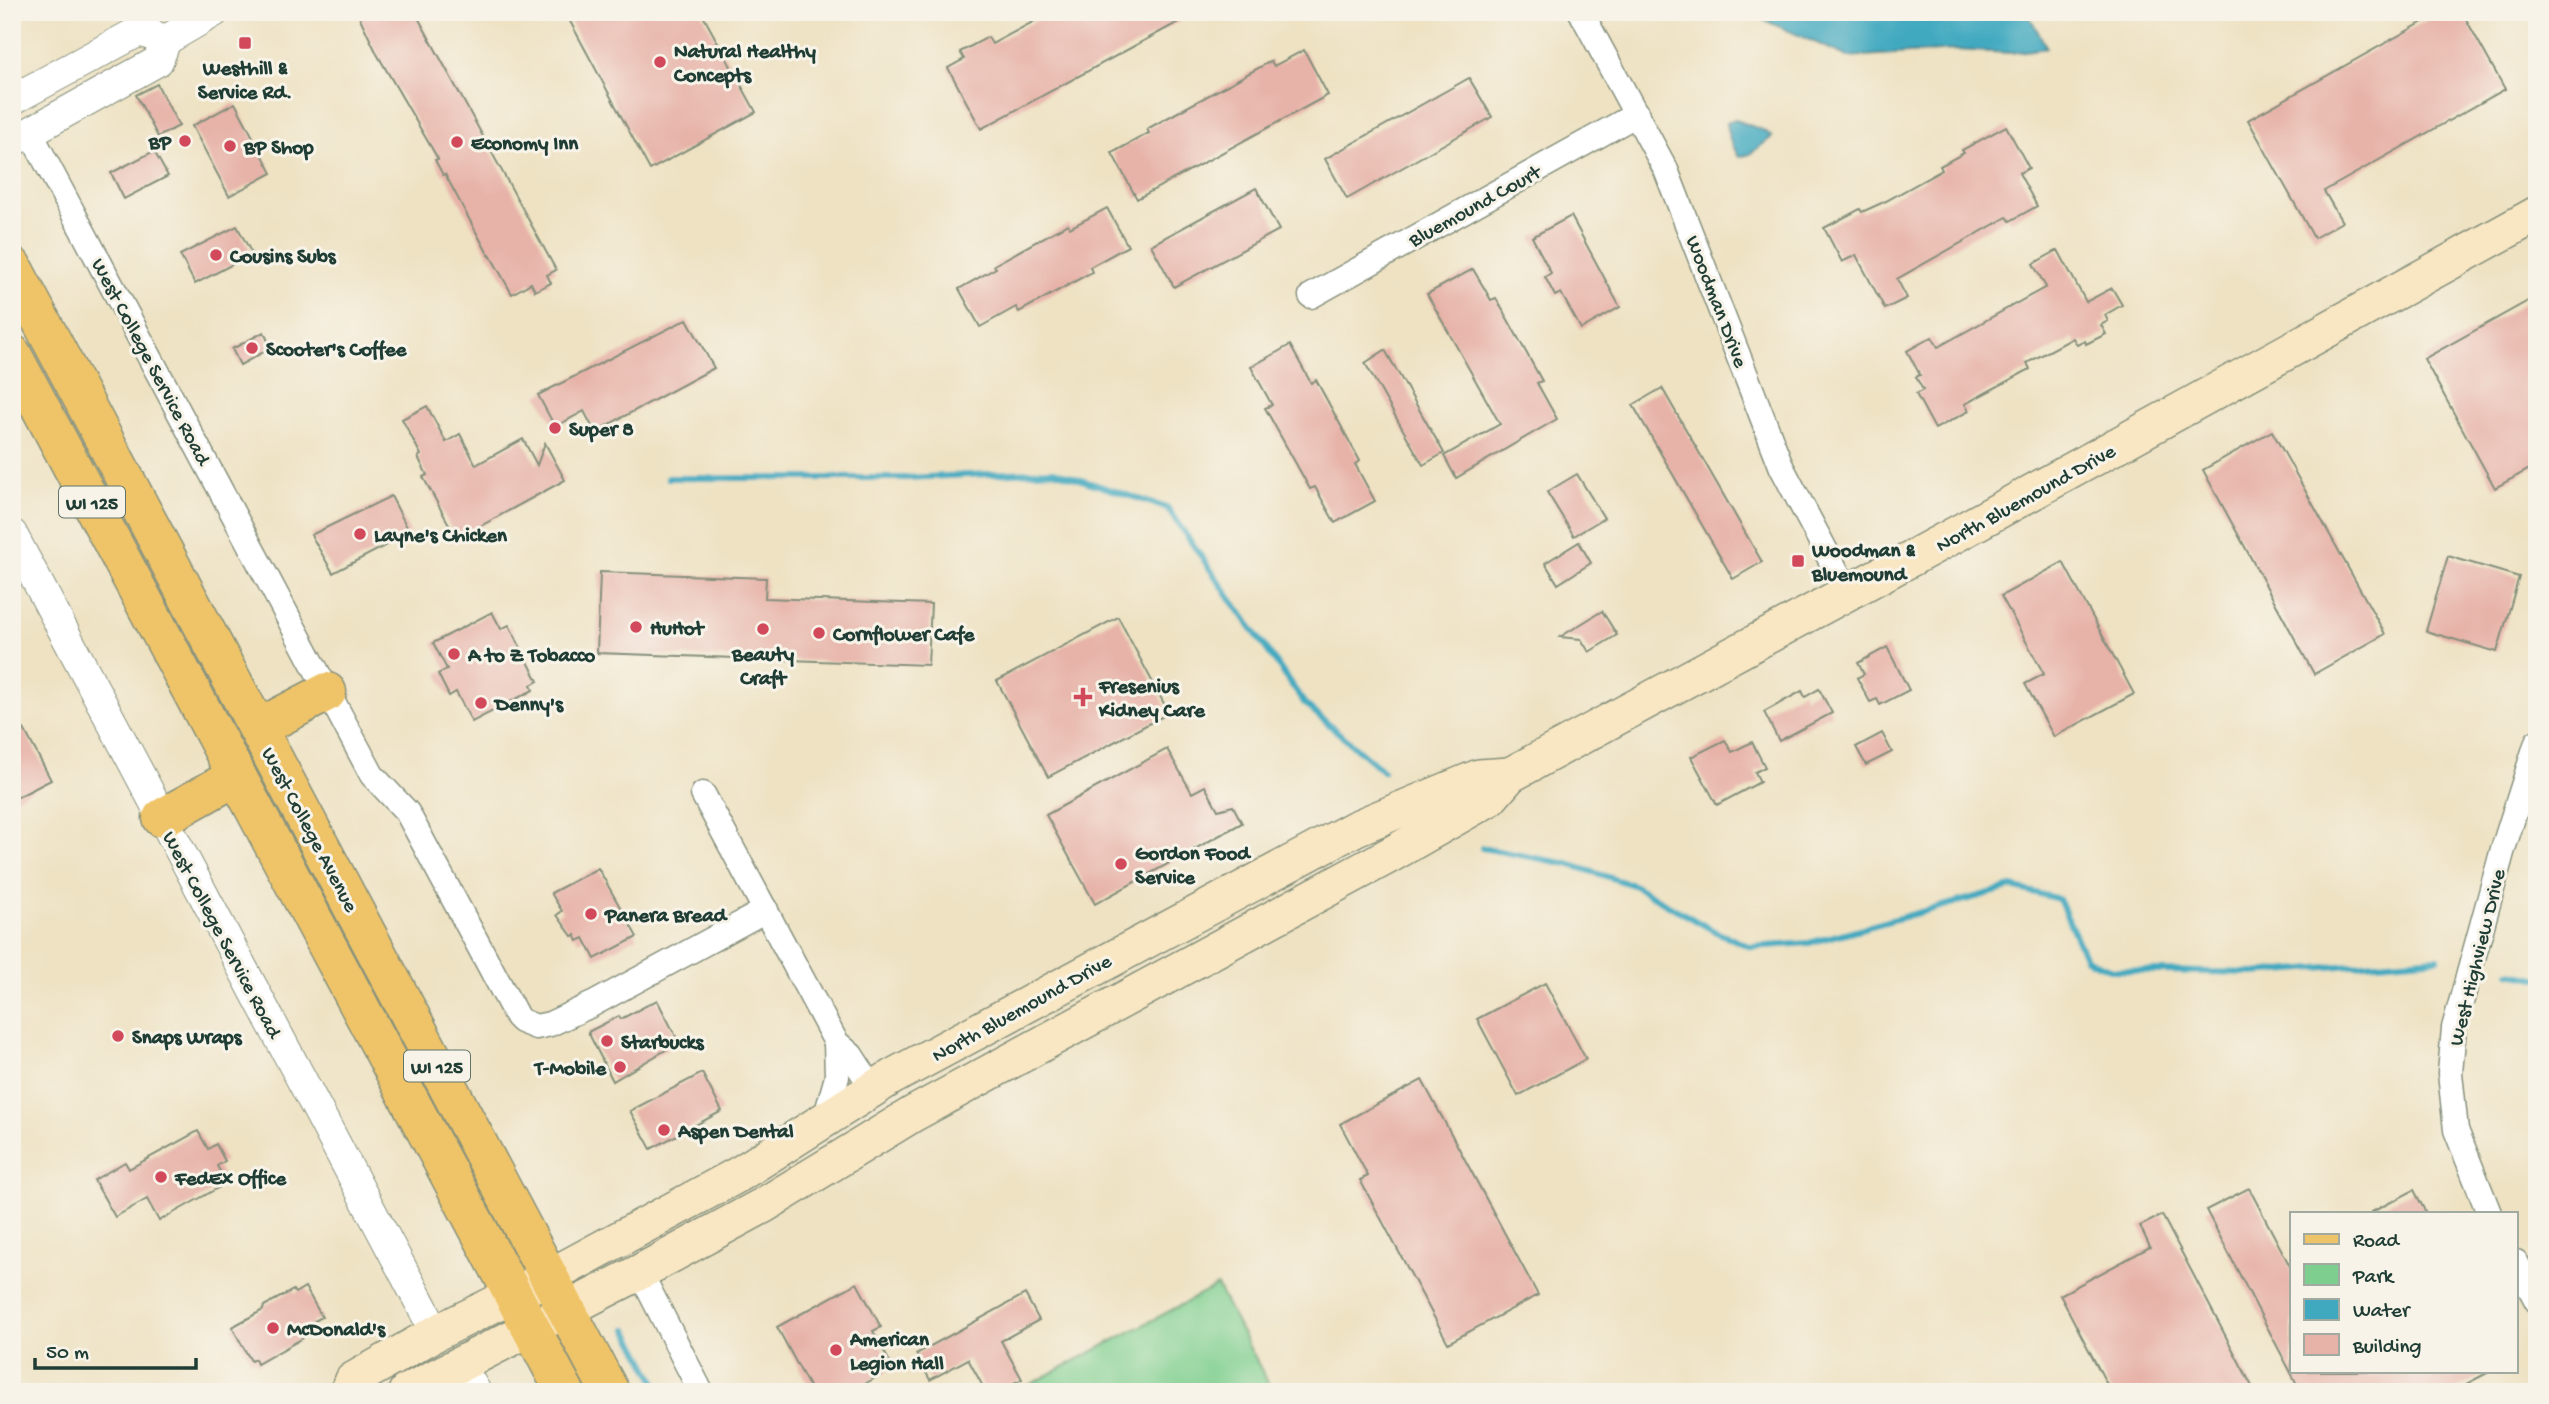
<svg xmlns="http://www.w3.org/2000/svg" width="2549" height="1404" viewBox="0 0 2549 1404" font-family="'Gochi Hand',sans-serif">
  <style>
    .green { fill: #7ecf8f; stroke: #4e8662; stroke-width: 2 }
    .water { fill: #40a9c0; stroke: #30737a; stroke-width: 2 }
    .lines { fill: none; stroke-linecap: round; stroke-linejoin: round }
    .stream { stroke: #40a9c0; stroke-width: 6 }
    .building { fill: #e7b2a8 }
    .minor-casing { stroke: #86907c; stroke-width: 27 }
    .tertiary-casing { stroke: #86907c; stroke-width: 32 }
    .secondary-casing { stroke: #86907c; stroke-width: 38 }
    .primary-casing { stroke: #86907c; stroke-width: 41 }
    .minor { stroke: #fff; stroke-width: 24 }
    .tertiary { stroke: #fff; stroke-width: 30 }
    .secondary { stroke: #f9e7c3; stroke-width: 35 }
    .primary { stroke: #efc469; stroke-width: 38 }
    .poi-dot { fill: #d1495b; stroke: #f7f3e8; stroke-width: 2.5 }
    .labels { text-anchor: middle; stroke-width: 6; stroke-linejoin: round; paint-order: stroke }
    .shield { fill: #f7f3e8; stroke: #60746a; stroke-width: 2 }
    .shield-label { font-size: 19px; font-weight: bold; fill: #1f3d34 }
    .poi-label { font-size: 21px; font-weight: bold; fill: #1f3d34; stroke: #f7f3e8; text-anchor: start }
    .street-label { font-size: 21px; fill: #1f3d34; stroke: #f7f3e8 }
  </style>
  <rect width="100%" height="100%" fill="#f7f3e8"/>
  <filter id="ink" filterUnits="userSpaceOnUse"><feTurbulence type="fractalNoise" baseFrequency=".0143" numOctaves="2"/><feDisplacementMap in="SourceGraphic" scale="14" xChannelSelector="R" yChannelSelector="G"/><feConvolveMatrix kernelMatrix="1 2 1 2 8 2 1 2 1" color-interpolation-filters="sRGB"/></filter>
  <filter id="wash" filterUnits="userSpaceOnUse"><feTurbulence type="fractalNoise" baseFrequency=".00686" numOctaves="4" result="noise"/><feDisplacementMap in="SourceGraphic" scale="28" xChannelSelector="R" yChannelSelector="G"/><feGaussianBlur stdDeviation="1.57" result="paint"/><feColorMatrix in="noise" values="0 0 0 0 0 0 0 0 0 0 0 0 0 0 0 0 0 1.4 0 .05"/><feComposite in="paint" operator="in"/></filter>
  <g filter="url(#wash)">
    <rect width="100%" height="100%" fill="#eee2c3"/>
    <path class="green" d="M 1217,1286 L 1273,1392 L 1016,1392 Z"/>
    <g class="water">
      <path d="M 1746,12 L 2027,12 L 2047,48 L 2010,53 L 1955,50 L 1848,57 Z"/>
      <path d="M 1736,120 L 1765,131 L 1772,137 L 1750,154 L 1739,157 C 1733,146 1726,135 1727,122 Z"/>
    </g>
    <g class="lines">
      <g class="stream">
        <path d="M 668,478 L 906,478 L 1054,471 L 1167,508 L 1305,704 L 1383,771"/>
        <path d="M 1482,848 L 1568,864 L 1633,885 L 1716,932 L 1751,947 L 1809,943 L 2012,887 L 2059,899 L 2086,959 L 2112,970 L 2254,973 L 2438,958"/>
        <path d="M 2510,973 L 2537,978"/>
        <path d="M 627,1329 L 661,1392"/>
      </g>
    </g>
    <g id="blocks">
      <g class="building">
        <path d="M 357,12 L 415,12 L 556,270 L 547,275 L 551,283 L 535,291 L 531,283 L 512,294 L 490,255 L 489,256 L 445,174 L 443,175 L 435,160 L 438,159 L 377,54 Z"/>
        <path d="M 565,12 L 701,12 L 756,112 L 650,170 Z"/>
        <path d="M 1051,12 L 1197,12 L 981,129 L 948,68 L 964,59 L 960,52 L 988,37 L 992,44 Z"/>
        <path d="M 2441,12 L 2462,12 L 2505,89 L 2324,191 L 2342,222 L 2314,238 L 2248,120 Z"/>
        <path d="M 1304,50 L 1328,95 L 1137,199 L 1112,153 L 1149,133 L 1147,129 L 1271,61 L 1274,66 Z"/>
        <path d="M 1469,78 L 1492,117 L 1347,199 L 1325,159 Z"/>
        <path d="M 157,84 L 179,126 L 158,137 L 136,95 Z"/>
        <path d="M 235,103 L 272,173 L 229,196 L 192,126 Z"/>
        <path d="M 2006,126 L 2029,168 L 2019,173 L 2037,206 L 2010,221 L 2007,217 L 1897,279 L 1907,298 L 1885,309 L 1856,255 L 1842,262 L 1824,228 L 1860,209 L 1862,212 L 1886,201 L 1942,170 L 1940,166 L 1964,153 L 1962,150 Z"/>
        <path d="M 154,151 L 168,176 L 124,199 L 111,173 Z"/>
        <path d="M 1256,188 L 1279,230 L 1174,287 L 1151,245 Z"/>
        <path d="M 1107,208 L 1128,246 L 1090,267 L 1092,272 L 1019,312 L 1016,307 L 980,327 L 959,289 L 996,268 L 994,265 L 1068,224 L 1070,228 Z"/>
        <path d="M 1571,216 L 1620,307 L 1581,329 L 1561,293 L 1555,296 L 1545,277 L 1551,273 L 1532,237 Z"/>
        <path d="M 237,226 L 252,254 L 195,284 L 180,255 Z"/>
        <path d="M 2058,250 L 2086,302 L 2112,288 L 2122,305 L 2105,315 L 2108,321 L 2101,325 L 2106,334 L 2086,344 L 2085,341 L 2077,345 L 2073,338 L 2027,363 L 2030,369 L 1965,404 L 1969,411 L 1935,429 L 1916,394 L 1923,390 L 1916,377 L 1920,375 L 1907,351 L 1932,337 L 1938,347 L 2046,287 L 2033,264 Z"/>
        <path d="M 1473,269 L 1491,300 L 1496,298 L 1542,381 L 1537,383 L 1557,419 L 1456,478 L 1444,456 L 1500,424 L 1427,294 Z"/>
        <path d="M 2537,296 L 2537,465 L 2495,488 L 2424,359 Z"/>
        <path d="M 687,319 L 714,368 L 595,432 L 584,411 L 555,427 L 538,395 Z"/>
        <path d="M 264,332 L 271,348 L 240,365 L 232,349 Z"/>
        <path d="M 1290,345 L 1311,383 L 1316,380 L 1360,461 L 1355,464 L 1375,501 L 1335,523 L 1315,487 L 1310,489 L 1265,408 L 1272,405 L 1251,367 Z"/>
        <path d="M 1385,350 L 1444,453 L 1423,465 L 1365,363 Z"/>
        <path d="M 1662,388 L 1762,562 L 1733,579 L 1633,405 Z"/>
        <path d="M 427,406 L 446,442 L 460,434 L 476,465 L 523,439 L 537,465 L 545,443 L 565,480 L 457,539 L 423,477 L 427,475 L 418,457 L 421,455 L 402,419 Z"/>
        <path d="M 2272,431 L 2385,634 L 2314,674 L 2203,470 Z"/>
        <path d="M 1577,474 L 1604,518 L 1574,536 L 1547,492 Z"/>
        <path d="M 391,496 L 410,533 L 333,573 L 311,535 Z"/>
        <path d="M 1579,542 L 1591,563 L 1558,584 L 1545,563 Z"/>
        <path d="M 2448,556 L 2519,577 L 2497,652 L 2426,631 Z"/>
        <path d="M 2063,562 L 2134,694 L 2054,737 L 2025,684 L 2044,674 L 2001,596 Z"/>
        <path d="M 600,572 L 766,578 L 765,598 L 931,604 L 928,665 L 597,653 Z"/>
        <path d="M 1602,611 L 1617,635 L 1589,652 L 1581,639 L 1560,637 Z"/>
        <path d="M 492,612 L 501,629 L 509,625 L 538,681 L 531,685 L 533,690 L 472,722 L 456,692 L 449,696 L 438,674 L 447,669 L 433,643 Z"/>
        <path d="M 1118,617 L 1169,713 L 1048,777 L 997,681 Z"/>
        <path d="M 1887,647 L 1909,690 L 1880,705 L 1877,699 L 1870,702 L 1857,678 L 1864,674 L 1858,663 Z"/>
        <path d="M 1819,689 L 1832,713 L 1779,741 L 1764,712 L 1802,691 L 1805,697 Z"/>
        <path d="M 24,729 L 51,780 L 12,800 L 12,735 Z"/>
        <path d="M 1882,733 L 1892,752 L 1866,765 L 1856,747 Z"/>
        <path d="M 1725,740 L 1732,752 L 1752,742 L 1765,767 L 1755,772 L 1760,782 L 1717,805 L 1691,757 Z"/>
        <path d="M 1167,749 L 1192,793 L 1205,786 L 1218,810 L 1233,806 L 1242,823 L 1095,904 L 1046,815 Z"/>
        <path d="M 598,868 L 637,937 L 595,959 L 584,938 L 578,941 L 575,935 L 572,936 L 557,915 L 562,911 L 551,893 Z"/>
        <path d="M 1545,983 L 1586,1059 L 1518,1096 L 1477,1019 Z"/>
        <path d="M 657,1000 L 679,1042 L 613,1081 L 588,1032 L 619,1016 L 621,1019 Z"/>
        <path d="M 702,1073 L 722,1111 L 651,1149 L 630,1111 Z"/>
        <path d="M 1422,1080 L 1538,1295 L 1448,1343 L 1360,1180 L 1368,1176 L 1340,1124 Z"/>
        <path d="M 198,1131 L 208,1149 L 216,1144 L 225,1161 L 217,1166 L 227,1183 L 159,1221 L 147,1199 L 115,1217 L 94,1180 L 125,1162 L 129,1169 Z"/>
        <path d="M 2249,1188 L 2292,1270 L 2292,1371 L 2491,1371 L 2451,1392 L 2301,1392 L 2206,1210 Z"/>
        <path d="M 2414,1190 L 2426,1213 L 2370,1213 Z"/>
        <path d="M 2162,1215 L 2255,1392 L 2111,1392 L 2060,1295 L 2150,1247 L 2140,1226 Z"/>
        <path d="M 857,1283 L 881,1327 L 873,1331 L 893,1368 L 850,1392 L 812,1392 L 777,1327 Z"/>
        <path d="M 305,1287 L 322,1317 L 311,1323 L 314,1328 L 302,1335 L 303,1338 L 257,1364 L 255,1359 L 251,1361 L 232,1327 L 263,1310 L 264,1306 L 293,1290 L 295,1293 Z"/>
        <path d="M 1025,1294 L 1039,1320 L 1001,1341 L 1022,1379 L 997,1392 L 986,1392 L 968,1359 L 930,1380 L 916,1354 Z"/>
      </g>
    </g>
  </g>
  <g filter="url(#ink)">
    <use href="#blocks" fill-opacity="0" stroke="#86907c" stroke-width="2"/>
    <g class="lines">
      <g class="minor-casing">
        <g id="minor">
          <path d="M 1581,12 L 1666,170 L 1782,468 L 1848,593"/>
          <path d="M 30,132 L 372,775 L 407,812 L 517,1017 L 521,1021 L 536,1027 L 550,1024 L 593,1004 L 766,910"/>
          <path d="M 1311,296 L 1637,114"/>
          <path d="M 703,794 L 836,1042 L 851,1055 L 873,1089"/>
          <path d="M 825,1119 L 837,1077 L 836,1042"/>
          <path d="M 2489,1213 L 2456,1130 L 2450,1073 L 2454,1028 L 2503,849 L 2537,742"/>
          <path d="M 2516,1262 L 2537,1301"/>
          <path d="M 640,1272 L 701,1392"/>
        </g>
      </g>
      <g class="tertiary-casing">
        <g id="tertiary">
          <path d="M 12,100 L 139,31 L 166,40"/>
          <path d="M 12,142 L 158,61 L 166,40 L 214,12"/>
          <path d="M 12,534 L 436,1333"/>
          <path d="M 459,1364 L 476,1392"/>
        </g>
      </g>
      <g class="secondary-casing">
        <g id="secondary">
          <path d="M 348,1392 L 353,1380 L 436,1333 L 549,1277 L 741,1173 L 892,1077 L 1356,828 L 1479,777 L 1510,775"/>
          <path d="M 406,1392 L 640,1272 L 764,1205 L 913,1114 L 1388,856 L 1490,798 L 1510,775 L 1960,532 L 2537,214"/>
        </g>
      </g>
      <g class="primary-casing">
        <g id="primary">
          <path d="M 12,266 L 610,1392"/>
          <path d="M 12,354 L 565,1392"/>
          <path d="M 258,728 L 327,692"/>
          <path d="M 162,818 L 237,776"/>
        </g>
      </g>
      <use href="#minor" class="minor"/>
      <use href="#tertiary" class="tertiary"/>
      <use href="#secondary" class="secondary"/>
      <use href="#primary" class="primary"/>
    </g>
  </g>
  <g class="poi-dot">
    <rect x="238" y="36" width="14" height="14" rx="3.5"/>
    <circle cx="660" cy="62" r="7"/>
    <circle cx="185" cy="141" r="7"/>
    <circle cx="457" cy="142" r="7"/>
    <circle cx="230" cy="146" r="7"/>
    <circle cx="216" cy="255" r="7"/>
    <circle cx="252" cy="348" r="7"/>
    <circle cx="555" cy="428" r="7"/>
    <circle cx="360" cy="534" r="7"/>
    <rect x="1791" y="554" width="14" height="14" rx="3.5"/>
    <circle cx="636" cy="627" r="7"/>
    <circle cx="763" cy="629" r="7"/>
    <circle cx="819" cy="633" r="7"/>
    <circle cx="454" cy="654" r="7"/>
    <path d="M1079.5 686.5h7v7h7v7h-7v7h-7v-7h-7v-7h7z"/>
    <circle cx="481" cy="703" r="7"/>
    <circle cx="1121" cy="864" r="7"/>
    <circle cx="591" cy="914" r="7"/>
    <circle cx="118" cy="1036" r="7"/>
    <circle cx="607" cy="1041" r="7"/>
    <circle cx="620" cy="1067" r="7"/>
    <circle cx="664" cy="1130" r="7"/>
    <circle cx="161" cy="1177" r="7"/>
    <circle cx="273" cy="1328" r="7"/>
    <circle cx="836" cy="1350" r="7"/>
  </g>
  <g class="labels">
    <g class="shield">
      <rect x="59" y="486.5" width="66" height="31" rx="5"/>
      <rect x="404" y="1050.5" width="66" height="31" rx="5"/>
    </g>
    <g class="shield-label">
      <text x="92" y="509">WI 125</text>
      <text x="437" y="1073">WI 125</text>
    </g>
    <g class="poi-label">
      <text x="674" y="57">Natural Healthy<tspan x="674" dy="24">Concepts</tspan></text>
      <text x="245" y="74" text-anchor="middle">Westhill &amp;<tspan x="245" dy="24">Service Rd.</tspan></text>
      <text x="171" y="148" text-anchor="end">BP</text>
      <text x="471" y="149">Economy Inn</text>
      <text x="244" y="153">BP Shop</text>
      <text x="230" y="262">Cousins Subs</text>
      <text x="266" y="355">Scooter's Coffee</text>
      <text x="569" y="435">Super 8</text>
      <text x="374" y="541">Layne's Chicken</text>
      <text x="1812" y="556">Woodman &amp;<tspan x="1812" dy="24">Bluemound</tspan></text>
      <text x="650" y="634">HuHot</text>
      <text x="833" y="640">Cornflower Cafe</text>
      <text x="763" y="660" text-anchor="middle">Beauty<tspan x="763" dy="24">Craft</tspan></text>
      <text x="468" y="661">A to Z Tobacco</text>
      <text x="1099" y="692">Fresenius<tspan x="1099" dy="24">Kidney Care</tspan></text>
      <text x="495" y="710">Denny's</text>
      <text x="1135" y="859">Gordon Food<tspan x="1135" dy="24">Service</tspan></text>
      <text x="605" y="921">Panera Bread</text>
      <text x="132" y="1043">Snaps Wraps</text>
      <text x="621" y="1048">Starbucks</text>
      <text x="606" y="1074" text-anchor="end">T-Mobile</text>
      <text x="678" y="1137">Aspen Dental</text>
      <text x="175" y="1184">FedEx Office</text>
      <text x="287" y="1335">McDonald's</text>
      <text x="850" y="1345">American<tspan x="850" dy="24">Legion Hall</tspan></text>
    </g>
    <g class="street-label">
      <text transform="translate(1474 205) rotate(-29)" y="7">Bluemound Court</text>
      <text transform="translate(1718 301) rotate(69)" y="7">Woodman Drive</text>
      <text transform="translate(152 361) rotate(62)" y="7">West College Service Road</text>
      <text transform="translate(2025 497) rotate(-29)" y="7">North Bluemound Drive</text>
      <text transform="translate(311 829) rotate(62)" y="7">West College Avenue</text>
      <text transform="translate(223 934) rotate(62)" y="7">West College Service Road</text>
      <text transform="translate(2476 957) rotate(-76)" y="7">West Highview Drive</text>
      <text transform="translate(1021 1007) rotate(-29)" y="7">North Bluemound Drive</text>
    </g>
  </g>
  <rect width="2549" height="1404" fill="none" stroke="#f7f3e8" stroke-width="42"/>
  <rect x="2290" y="1212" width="228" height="161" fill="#f7f3e8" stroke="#a1aaa0" stroke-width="2"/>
  <rect x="2304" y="1234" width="35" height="10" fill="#efc469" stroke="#a1aaa0" stroke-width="2"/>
  <text x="2353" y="1246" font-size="21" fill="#1f3d34">Road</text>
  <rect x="2304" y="1264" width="35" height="21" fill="#7ecf8f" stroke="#a1aaa0" stroke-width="2"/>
  <text x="2353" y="1282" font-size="21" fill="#1f3d34">Park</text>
  <rect x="2304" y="1299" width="35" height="21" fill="#40a9c0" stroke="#a1aaa0" stroke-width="2"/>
  <text x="2353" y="1316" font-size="21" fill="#1f3d34">Water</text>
  <rect x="2304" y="1334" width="35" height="21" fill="#e7b2a8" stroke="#a1aaa0" stroke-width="2"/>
  <text x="2353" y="1352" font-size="21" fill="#1f3d34">Building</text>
  <path d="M35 1358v10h161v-10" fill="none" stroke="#1f3d34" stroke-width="3.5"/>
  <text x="46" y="1358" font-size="21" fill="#1f3d34" stroke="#f7f3e8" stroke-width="5" paint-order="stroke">50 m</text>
</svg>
